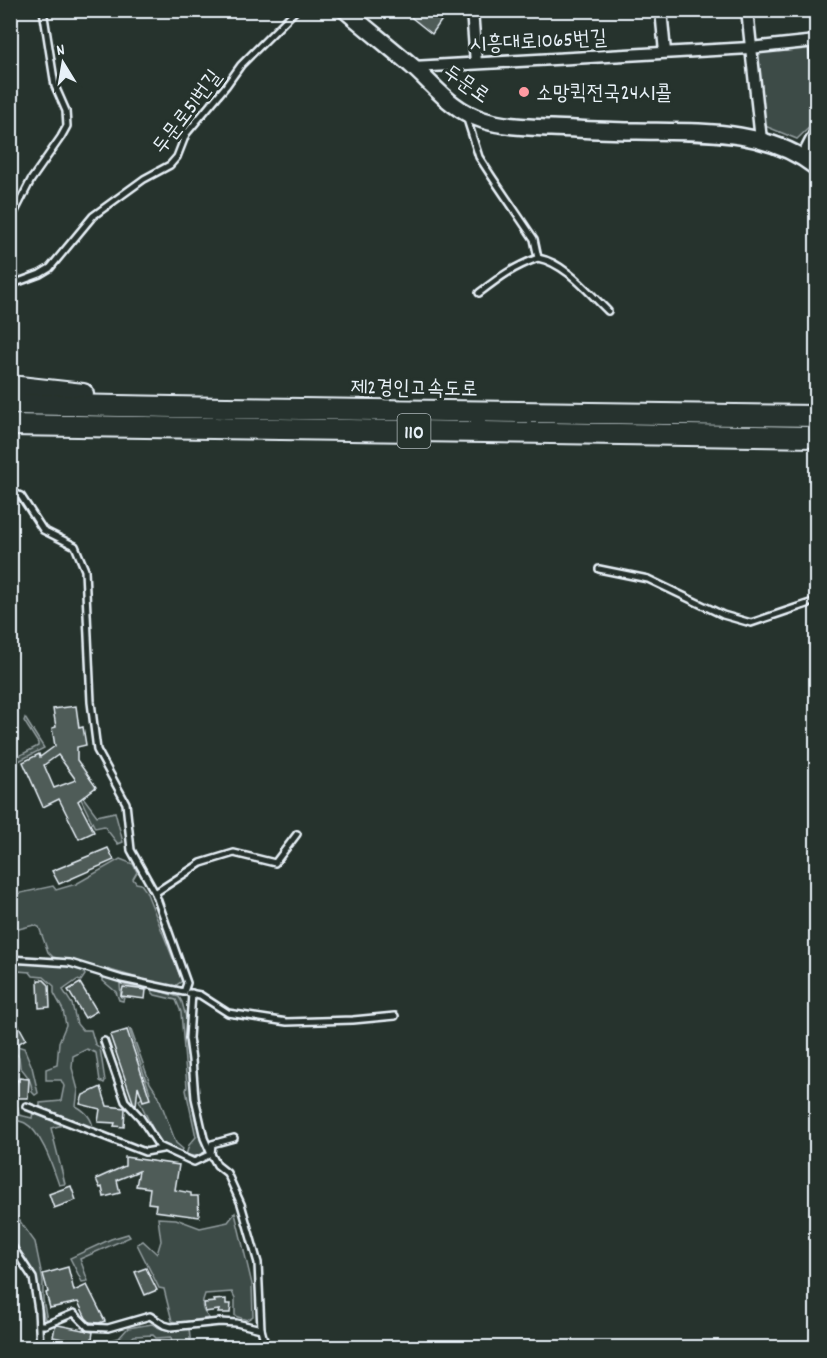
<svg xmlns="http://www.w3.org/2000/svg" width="827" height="1358" viewBox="0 0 827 1358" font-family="Dekko,'Poor Story',sans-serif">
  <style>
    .green { fill: #3e4b47; stroke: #939ea0; stroke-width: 1.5 }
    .building { fill: #505c59; stroke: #e8f1f8; stroke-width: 1.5; fill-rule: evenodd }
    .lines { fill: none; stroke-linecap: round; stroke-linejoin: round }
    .lane-casing { stroke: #e8f1f8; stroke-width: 10 }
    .street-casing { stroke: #e8f1f8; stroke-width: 15 }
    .secondary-casing { stroke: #e8f1f8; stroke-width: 20 }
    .highway-casing { stroke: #e8f1f8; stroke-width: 24 }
    .lane { stroke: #26332d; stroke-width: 5 }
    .street { stroke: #26332d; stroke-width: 10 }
    .secondary { stroke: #26332d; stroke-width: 15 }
    .highway { stroke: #26332d; stroke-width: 20 }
    .poi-dot { fill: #ff9aa2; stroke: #26332d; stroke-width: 2 }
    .labels { text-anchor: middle; stroke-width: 6; stroke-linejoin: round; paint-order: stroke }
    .shield { fill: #26332d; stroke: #aeb8bb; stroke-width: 1.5 }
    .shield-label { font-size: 20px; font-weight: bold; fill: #e8f1f8 }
    .street-label { font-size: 21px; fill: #e8f1f8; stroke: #26332d }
    .poi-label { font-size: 21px; fill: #e8f1f8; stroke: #26332d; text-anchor: start }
  </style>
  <rect width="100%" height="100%" fill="#26332d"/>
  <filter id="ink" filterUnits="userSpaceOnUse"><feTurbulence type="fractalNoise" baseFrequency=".0167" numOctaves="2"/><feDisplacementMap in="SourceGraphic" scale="12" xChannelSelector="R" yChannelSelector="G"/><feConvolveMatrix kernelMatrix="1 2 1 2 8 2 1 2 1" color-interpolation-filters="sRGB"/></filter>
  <g filter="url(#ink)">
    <g class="green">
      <path d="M 810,47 L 816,121 L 797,139 L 765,126 L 758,52 Z"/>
      <path d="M 25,718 L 44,748 L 11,765 L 11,760 L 38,746 L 38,743 L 24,721 Z"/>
      <path d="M 76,789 L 80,793 L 97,816 L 115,812 L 123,842 L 118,844 L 104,826 L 95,828 Z"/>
      <path d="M 120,859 L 133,864 L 137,872 L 133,879 L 136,883 L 141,884 L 146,891 L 182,981 L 175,986 L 169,987 L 110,970 L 53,957 L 48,952 L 39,927 L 34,925 L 11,931 L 10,894 L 12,895 L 53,886 L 56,890 L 76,884 Z"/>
      <path d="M 13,964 L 62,964 L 82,969 L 85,975 L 81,981 L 77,980 L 63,990 L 72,1004 L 77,1024 L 82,1030 L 91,1030 L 95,1044 L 100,1048 L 105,1081 L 104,1083 L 100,1081 L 96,1053 L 87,1049 L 73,1056 L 72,1068 L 78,1090 L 76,1106 C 85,1111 92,1117 93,1128 L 40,1107 L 40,1103 L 61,1101 L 64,1086 L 61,1080 L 46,1080 L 46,1069 L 57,1065 L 59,1042 L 66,1025 L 63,1010 L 54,993 L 54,986 L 44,977 L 33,976 L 30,972 L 17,971 L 12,968 Z"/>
      <path d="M 103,977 L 147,989 L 147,990 L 120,984 L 121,997 L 124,998 L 123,1001 L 119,1000 L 116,992 L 103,981 Z"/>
      <path d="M 156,990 L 179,997 L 182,1002 L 187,1021 L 187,1046 L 195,1119 L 205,1150 L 204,1153 L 195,1156 L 186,1155 L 189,1145 L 196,1137 L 186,1090 L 187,1087 L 181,1012 L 176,1000 L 155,995 L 151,991 Z"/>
      <path d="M 129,1029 L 131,1030 L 150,1083 L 158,1095 L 176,1143 L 183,1149 L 180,1153 L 160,1144 L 139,1100 L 150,1093 Z"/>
      <path d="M 11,1035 L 17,1046 L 24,1048 L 32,1067 L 38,1093 L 35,1095 L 32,1092 C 32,1081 27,1075 20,1067 L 19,1057 L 11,1047 Z"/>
      <path d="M 10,1105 L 18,1107 L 19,1115 L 32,1118 L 33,1111 L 47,1119 L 63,1125 L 51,1128 L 65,1184 L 59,1185 C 53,1168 42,1132 25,1123 C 21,1121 15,1120 11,1119 Z"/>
      <path d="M 11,1209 L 35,1242 L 43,1281 L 43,1300 L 47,1320 L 45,1321 L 34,1276 L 26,1259 L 11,1238 Z"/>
      <path d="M 235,1213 L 252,1284 L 253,1316 L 247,1320 L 235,1316 L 235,1298 L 232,1292 L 205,1294 C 201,1304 201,1310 209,1318 L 177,1323 L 172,1321 L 164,1289 L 159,1288 L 137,1244 L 143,1241 L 157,1254 L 161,1241 L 158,1218 L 176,1219 L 200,1228 L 228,1222 Z"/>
      <path d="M 128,1234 L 130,1237 L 80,1259 L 88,1281 L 82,1282 L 70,1258 L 111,1239 Z"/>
      <path d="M 152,1324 C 164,1333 176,1330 189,1328 L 191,1347 L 173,1347 L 171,1337 L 156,1338 L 153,1335 L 134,1336 C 121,1352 72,1347 51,1348 L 52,1340 L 88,1345 L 119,1338 L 128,1328 Z"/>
    </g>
    <g class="building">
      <path d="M 402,10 L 434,10 L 443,18 L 432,34 Z"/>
      <path d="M 76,706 L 79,728 L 83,727 L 86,745 L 77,747 L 77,760 L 96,787 L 78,801 L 94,832 L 79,839 L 59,799 L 43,807 L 23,762 L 39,754 L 40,757 L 55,746 L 52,728 L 56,727 L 53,709 ZM 58,755 L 76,780 L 54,788 L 44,765 Z"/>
      <path d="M 108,848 L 114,860 L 59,884 L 52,871 Z"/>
      <path d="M 38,980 L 44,980 L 49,985 L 50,1007 L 39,1008 Z"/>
      <path d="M 80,983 L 97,1011 L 85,1018 L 68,990 Z"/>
      <path d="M 123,987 L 146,990 L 145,999 L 121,996 Z"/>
      <path d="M 10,1010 L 26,1039 L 18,1044 L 10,1031 Z"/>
      <path d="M 127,1030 L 150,1099 L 143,1101 L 138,1086 L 136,1106 L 133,1102 L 110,1035 Z"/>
      <path d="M 19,1078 L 29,1079 L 28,1098 L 15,1098 L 17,1080 L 19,1081 Z"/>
      <path d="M 101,1087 L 107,1106 L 125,1108 L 124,1127 L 114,1126 L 115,1123 L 98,1122 L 100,1109 L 80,1104 L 83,1095 Z"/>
      <path d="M 125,1157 L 179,1165 L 175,1190 L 191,1193 L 191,1196 L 198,1196 L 199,1217 L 155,1211 L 156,1204 L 148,1203 L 150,1188 L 136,1186 L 139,1171 L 117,1180 L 120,1193 L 104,1197 L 102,1187 L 100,1188 L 96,1179 L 125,1166 Z"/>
      <path d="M 71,1186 L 76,1200 L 54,1208 L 49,1194 Z"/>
      <path d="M 68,1267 L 74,1291 L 87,1285 L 105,1321 L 99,1323 L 90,1322 L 86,1318 L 78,1302 L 50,1308 L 46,1293 L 48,1292 L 43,1274 Z"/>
      <path d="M 146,1268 L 157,1290 L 145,1295 L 135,1272 Z"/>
      <path d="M 226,1299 L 226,1304 L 231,1304 L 230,1313 L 218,1313 L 219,1310 L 205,1312 L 204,1303 L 215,1302 L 214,1300 Z"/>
      <path d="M 58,1325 L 93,1332 L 91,1345 L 53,1337 L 55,1326 Z"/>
    </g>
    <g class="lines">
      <g class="lane-casing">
        <g id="lane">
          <path d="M 466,116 L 479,157 L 492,177 L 534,239 L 538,258 C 513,267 500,277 479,293"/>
          <path d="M 10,221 L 31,180 L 61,137 L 67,126 L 66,111 L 55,86 L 43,10"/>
          <path d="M 538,258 C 565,263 588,292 608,311"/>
          <path d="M 10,285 L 40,274 L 50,268 L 93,216 L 144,179 L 170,165 L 177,157 L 186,134 L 226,86 L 241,65 L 296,10"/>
          <path d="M 10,491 L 21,496 L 43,530 L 75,546 L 85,570 L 91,702 L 97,750 L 126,803 L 131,850 L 155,893 L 187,983 L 184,992 L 122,979 L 70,963 L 10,959"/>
          <path d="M 599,569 L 648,579 L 723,615 L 751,623 L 816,601"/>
          <path d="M 155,893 L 201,863 L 234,853 L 275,863 L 297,834"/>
          <path d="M 189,993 L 200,995 L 228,1013 L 287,1022 L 353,1020 L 395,1016"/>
          <path d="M 192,993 L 189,1038 L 192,1060 L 195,1098 L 204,1138 L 211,1154 L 217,1165 L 227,1173 L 241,1204 L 258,1263 L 261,1329 L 266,1348"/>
          <path d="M 104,1041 L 125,1101 L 140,1117 L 159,1146 L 194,1162 L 211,1154 L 212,1144 L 234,1138"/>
          <path d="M 26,1106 L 145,1152 L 162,1149"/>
          <path d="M 10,1243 L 33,1278 L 38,1310 L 40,1348"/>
          <path d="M 39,1325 L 45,1325 L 74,1313 L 88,1327 L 108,1328 L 150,1316 L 164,1325 L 171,1327 L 220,1322 L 236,1323 L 261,1329"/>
        </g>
      </g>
      <g class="street-casing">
        <g id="street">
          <path d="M 472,10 L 476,63"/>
          <path d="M 661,10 L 665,52"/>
          <path d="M 747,10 L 761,140"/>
          <path d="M 815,41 L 816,58"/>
          <path d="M 413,67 L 750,48 L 816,41"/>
          <path d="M 803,156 L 816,131"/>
        </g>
      </g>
      <g class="secondary-casing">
        <path id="secondary" d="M 345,10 C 367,29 390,47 412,66 C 435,86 451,110 483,120 C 505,127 529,127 551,128 C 580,129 608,131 637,131 C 698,132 766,128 816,167"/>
      </g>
      <g class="highway-casing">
        <g id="highway">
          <path d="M 10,386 L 83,394"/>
          <path d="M 10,404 L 226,408 L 816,416"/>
          <path d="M 10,425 L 816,437"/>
        </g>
      </g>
      <use href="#lane" class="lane"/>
      <use href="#street" class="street"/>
      <use href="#secondary" class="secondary"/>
      <use href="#highway" class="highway"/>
    </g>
  </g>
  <circle class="poi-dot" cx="524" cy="92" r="6"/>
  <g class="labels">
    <rect class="shield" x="397.5" y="414" width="33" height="34" rx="4.5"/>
    <g class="shield-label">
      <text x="414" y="438">110</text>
    </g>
    <g class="street-label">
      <text transform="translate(538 40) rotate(-3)" y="7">시흥대로1065번길</text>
      <text transform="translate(467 83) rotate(35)" y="7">두문로</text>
      <text transform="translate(186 111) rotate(-53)" y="7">두문로51번길</text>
      <text transform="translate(414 387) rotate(1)" y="7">제2경인고속도로</text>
    </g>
    <g class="poi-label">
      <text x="536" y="99">소망퀵전국24시콜</text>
    </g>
  </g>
  <rect width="827" height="1358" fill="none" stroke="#26332d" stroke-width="36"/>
  <rect x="18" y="18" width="791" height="1322" fill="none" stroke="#e8f1f8" stroke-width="2" filter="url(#ink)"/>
  <g transform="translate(63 63) rotate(349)" stroke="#26332d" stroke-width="4.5" paint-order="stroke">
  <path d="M0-4.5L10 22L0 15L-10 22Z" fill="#e8f1f8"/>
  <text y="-9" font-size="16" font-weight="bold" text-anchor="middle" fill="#e8f1f8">N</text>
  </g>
</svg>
